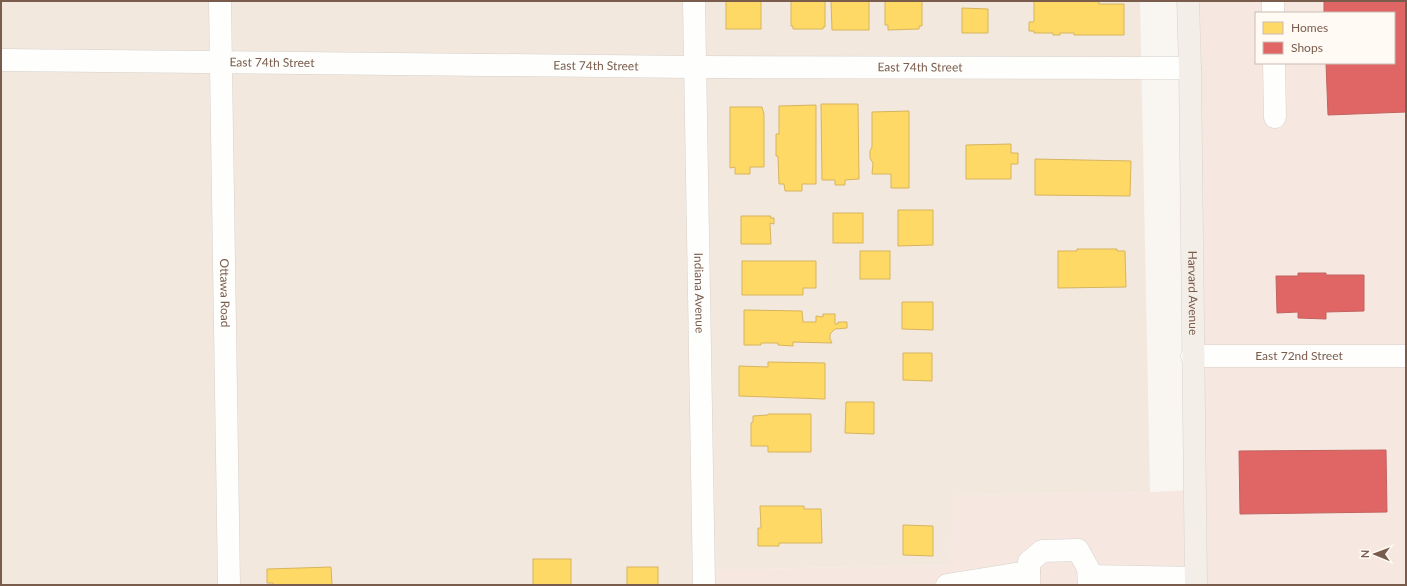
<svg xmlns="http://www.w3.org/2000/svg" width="1407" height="586" viewBox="0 0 1407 586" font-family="Lato,sans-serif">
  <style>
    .residential { fill: #f2e8de }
    .commercial { fill: #f6e8e1; fill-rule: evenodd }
    .homes { fill: #ffd966; stroke: #d7b45e }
    .shops { fill: #e06666; stroke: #c1635e }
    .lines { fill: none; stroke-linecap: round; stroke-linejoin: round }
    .minor-casing { stroke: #d7d1cb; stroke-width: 23 }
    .major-casing { stroke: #dad1cc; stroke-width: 23 }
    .minor { stroke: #fefefd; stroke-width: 22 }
    .major { stroke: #f3eee8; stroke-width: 22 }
    .labels { text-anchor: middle; stroke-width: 4; stroke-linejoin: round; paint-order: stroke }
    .street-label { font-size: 12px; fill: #7a5c4d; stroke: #fffaf3 }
  </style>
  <rect width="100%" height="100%" fill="#f9f5f0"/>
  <path class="residential" d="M 1,1 L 1140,1 L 1150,492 L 954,495 L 951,565 L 704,570 L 704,585 L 1,585 Z"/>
  <path class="commercial" d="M 1188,1 L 1406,1 L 1406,585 L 704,585 L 703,570 L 950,565 L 954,495 L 1150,492 L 1194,490 ZM 1256,13 L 1394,13 L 1394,63 L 1256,63 Z"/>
  <g class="homes">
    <rect x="726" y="1" width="35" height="28"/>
    <path d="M 791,1 L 825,1 L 825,27 L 823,27 L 823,29 L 793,29 L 793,26 L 791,26 Z"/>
    <path d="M 831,1 L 869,1 L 869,30 L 832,30 Z"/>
    <path d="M 885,1 L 922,1 L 922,26 L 919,26 L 919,29 L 888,30 L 888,25 L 885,25 Z"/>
    <path d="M 1034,1 L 1099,1 L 1099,4 L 1124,4 L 1124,35 L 1074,35 L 1074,33 L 1060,33 L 1060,35 L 1053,35 L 1053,33 L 1034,33 L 1034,31 L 1029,31 L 1029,22 L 1034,22 Z"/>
    <path d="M 962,8 L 988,9 L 988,33 L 962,33 Z"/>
    <path d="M 821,104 L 858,104 L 859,179 L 845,180 L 845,185 L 835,185 L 835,180 L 822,180 Z"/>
    <path d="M 816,105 L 816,184 L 802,184 L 802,191 L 785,191 L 784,184 L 779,184 L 778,156 L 776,156 L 776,134 L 779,134 L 779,106 Z"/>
    <path d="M 730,107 L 762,107 L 764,114 L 764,167 L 750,167 L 750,174 L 735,174 L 735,167 L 730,168 Z"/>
    <path d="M 909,111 L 909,188 L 891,188 L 891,174 L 872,174 L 873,163 L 870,158 L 870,151 L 872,147 L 872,112 Z"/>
    <path d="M 1011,144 L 1011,153 L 1018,153 L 1018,164 L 1011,164 L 1011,179 L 966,179 L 966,145 Z"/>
    <path d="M 1035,159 L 1131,161 L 1130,196 L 1035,195 Z"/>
    <path d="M 898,210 L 933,210 L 933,245 L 898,246 Z"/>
    <rect x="833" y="213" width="30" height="30"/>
    <path d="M 741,216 L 771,216 L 770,218 L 774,218 L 774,224 L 770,223 L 771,244 L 741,244 Z"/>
    <path d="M 1077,249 L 1117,249 L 1117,251 L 1125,251 L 1126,287 L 1058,288 L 1058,251 L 1077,251 Z"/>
    <rect x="860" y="251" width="30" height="28"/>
    <path d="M 742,261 L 816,261 L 816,288 L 803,288 L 803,295 L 742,295 Z"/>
    <path d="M 902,302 L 933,302 L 933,330 L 902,329 Z"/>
    <path d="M 744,310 L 802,311 L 803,322 L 816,322 L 816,316 L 823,317 L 823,314 L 835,314 L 835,324 L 838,324 L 838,322 L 847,322 L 847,328 L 835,329 L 830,334 L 830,339 L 832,343 L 793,342 L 793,346 L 778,345 L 778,343 L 761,343 L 761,345 L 744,345 Z"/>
    <path d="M 903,353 L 932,353 L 932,381 L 903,380 Z"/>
    <path d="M 768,362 L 825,363 L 825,399 L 739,396 L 739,366 L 768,367 Z"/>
    <path d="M 846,402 L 874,402 L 874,434 L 845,433 Z"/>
    <path d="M 768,414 L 811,414 L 811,452 L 768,452 L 768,446 L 751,446 L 751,423 L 753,422 L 753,416 L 768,415 Z"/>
    <path d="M 760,506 L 804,506 L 804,509 L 821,509 L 822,543 L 779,543 L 779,546 L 758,546 L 758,528 L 761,528 Z"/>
    <path d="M 903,525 L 933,526 L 933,556 L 903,555 Z"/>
    <rect x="533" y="559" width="38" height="26"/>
    <path d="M 331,567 L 332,585 L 273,585 L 273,583 L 267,583 L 267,569 Z"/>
    <rect x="627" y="567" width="31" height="18"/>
  </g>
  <g class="shops">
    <path d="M 1324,1 L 1406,1 L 1406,112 L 1328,115 L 1326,63 L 1394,63 L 1394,13 L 1324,13 Z"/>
    <path d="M 1298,273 L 1326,273 L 1326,275 L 1364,275 L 1364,311 L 1326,312 L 1326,319 L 1298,318 L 1298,312 L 1277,313 L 1276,276 L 1298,276 Z"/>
    <path d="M 1386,450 L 1387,512 L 1240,514 L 1239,451 Z"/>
  </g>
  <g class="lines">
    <g class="minor-casing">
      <g id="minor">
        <path id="s1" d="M 220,1 L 229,585"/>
        <path id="s2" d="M 694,1 L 704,585"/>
        <path d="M 1273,1 L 1273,13"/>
        <path id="s3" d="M 1,60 L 694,67 L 1190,68"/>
        <path d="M 1274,63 L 1275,117"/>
        <path id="s4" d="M 1192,356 L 1406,356"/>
        <path d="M 1089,576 L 1195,578"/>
        <path d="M 947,585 L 1029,572"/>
        <path d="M 1029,585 L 1029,562 L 1042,551 L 1078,550 L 1088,568 L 1089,585"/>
      </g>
    </g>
    <g class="major-casing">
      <g id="major">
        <path id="s5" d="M 1188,1 L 1190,68 L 1196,585"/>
      </g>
    </g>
    <use href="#minor" class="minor"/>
    <use href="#major" class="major"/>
  </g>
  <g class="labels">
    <g class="street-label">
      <text dy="4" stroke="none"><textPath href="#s3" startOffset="271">East 74th Street</textPath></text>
      <text dy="4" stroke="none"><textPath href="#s3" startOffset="595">East 74th Street</textPath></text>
      <text dy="4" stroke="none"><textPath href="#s3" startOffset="919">East 74th Street</textPath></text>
      <text dy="4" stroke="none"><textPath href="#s1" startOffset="292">Ottawa Road</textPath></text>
      <text dy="4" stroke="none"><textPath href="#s2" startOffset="292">Indiana Avenue</textPath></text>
      <text dy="4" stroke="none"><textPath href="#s5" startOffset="292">Harvard Avenue</textPath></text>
      <text dy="4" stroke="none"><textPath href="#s4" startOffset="107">East 72nd Street</textPath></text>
    </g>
  </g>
  <rect width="1407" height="586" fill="none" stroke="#7a5c4d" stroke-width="4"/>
  <rect x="1255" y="12" width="140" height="52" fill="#fffaf3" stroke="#cabbb1"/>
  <rect x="1263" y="22" width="20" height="12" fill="#ffd966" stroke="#cabbb1"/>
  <text x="1291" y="32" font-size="12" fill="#7a5c4d">Homes</text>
  <rect x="1263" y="42" width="20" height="12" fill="#e06666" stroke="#cabbb1"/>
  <text x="1291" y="52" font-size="12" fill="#7a5c4d">Shops</text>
  <g transform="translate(1375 554) rotate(271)" stroke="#fffaf3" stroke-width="3" paint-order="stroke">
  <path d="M0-3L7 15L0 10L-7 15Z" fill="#7a5c4d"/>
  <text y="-6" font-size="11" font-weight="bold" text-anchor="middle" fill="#7a5c4d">N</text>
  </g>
</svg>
